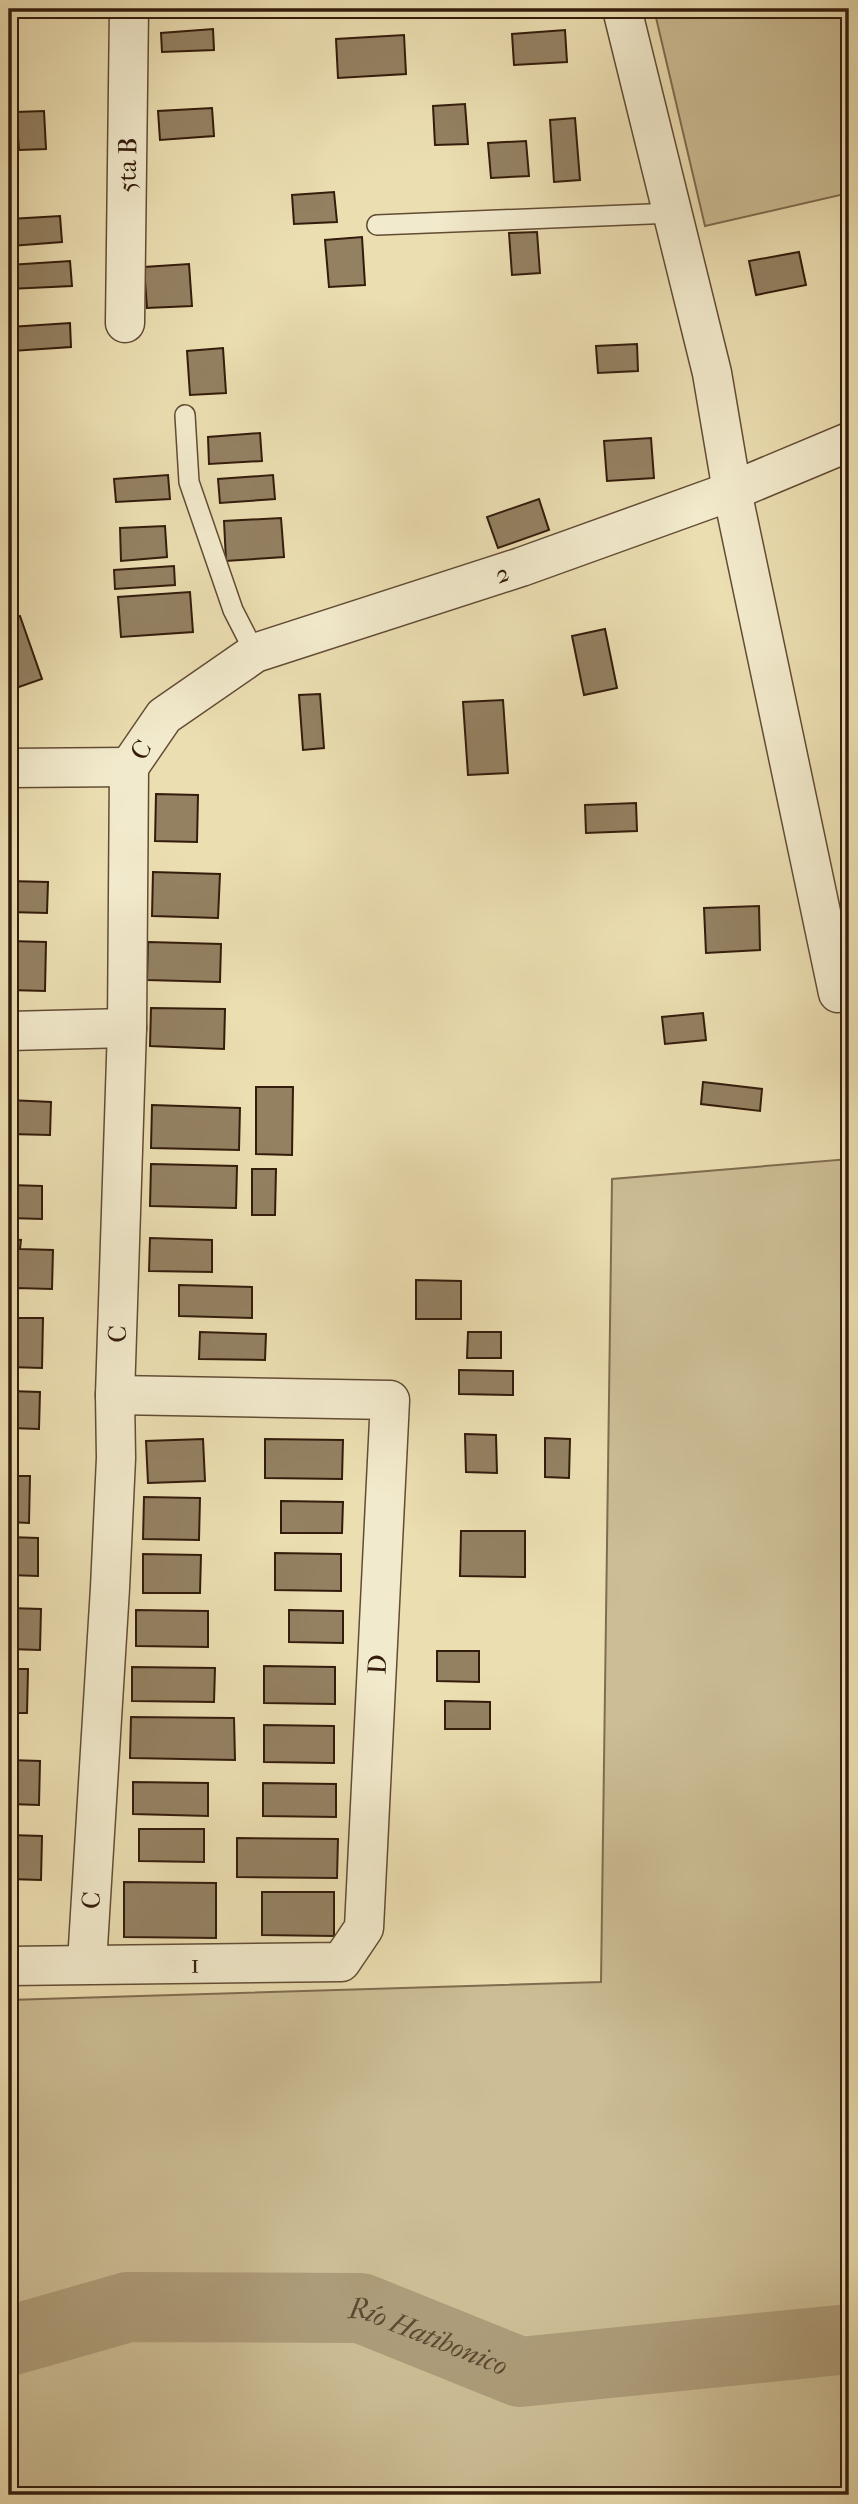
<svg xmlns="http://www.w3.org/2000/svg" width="858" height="2504" viewBox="0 0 858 2504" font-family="'IM FELL French Canon',serif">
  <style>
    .green { fill: #ccbd95; stroke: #806c50; stroke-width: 2 }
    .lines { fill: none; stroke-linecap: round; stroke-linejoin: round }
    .river { stroke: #ad9c79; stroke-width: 70 }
    .building { fill: #938162; stroke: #341c0c; stroke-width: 2 }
    .service-casing { stroke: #624c35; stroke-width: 22 }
    .minor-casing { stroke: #624c35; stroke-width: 41 }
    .service { stroke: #f2eacc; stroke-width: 19 }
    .minor { stroke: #f2eacc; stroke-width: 38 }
    .labels { text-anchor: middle; stroke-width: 6; stroke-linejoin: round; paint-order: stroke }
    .street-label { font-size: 26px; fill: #341c0c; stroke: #f2eacc }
    .water-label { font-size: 28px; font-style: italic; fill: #5e4932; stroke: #f2eacc }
  </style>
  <rect width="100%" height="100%" fill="#ebdeb1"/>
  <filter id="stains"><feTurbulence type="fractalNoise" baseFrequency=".00286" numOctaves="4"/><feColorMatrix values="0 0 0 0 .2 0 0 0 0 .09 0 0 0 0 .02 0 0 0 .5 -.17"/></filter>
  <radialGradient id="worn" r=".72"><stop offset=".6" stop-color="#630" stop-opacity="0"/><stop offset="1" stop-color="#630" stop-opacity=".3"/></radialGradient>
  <g class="green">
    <path d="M 654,9 L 849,9 L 849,193 L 705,226 Z"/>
    <path d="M 849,1159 L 849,2495 L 9,2495 L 9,2000 L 601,1982 L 612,1179 Z"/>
  </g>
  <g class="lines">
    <path class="river" id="s1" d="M 9,2341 L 128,2307 L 361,2308 L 520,2372 L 849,2339"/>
  </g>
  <g class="building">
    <path d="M 160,9 L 216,9 L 160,12 Z"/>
    <path d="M 213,29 L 214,50 L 162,52 L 161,33 Z"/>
    <path d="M 565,30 L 567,62 L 514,65 L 512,34 Z"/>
    <path d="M 404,35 L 406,74 L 338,78 L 336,39 Z"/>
    <path d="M 465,104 L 468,144 L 435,145 L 433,106 Z"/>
    <path d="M 212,108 L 214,136 L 160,140 L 158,111 Z"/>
    <path d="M 44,111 L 46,149 L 19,150 L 16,112 Z"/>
    <path d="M 575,118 L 580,180 L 554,182 L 550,120 Z"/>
    <path d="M 526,141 L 529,176 L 491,178 L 488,143 Z"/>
    <path d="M 334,192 L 337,222 L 294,224 L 292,195 Z"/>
    <path d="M 60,216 L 62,242 L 11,246 L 10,219 Z"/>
    <path d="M 537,232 L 540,273 L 512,275 L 509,233 Z"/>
    <path d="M 362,237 L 365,285 L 329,287 L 325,240 Z"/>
    <path d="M 799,252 L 806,285 L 756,295 L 749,261 Z"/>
    <path d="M 70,261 L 72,286 L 9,289 L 9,265 Z"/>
    <path d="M 189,264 L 192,306 L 147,308 L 144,267 Z"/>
    <path d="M 70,323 L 71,347 L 12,351 L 10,327 Z"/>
    <path d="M 637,344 L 638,371 L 598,373 L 596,346 Z"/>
    <path d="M 223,348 L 226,393 L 190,395 L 187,351 Z"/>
    <path d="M 260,433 L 262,461 L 209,464 L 208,437 Z"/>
    <path d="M 651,438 L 654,478 L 607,481 L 604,441 Z"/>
    <path d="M 168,475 L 170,499 L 116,502 L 114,479 Z"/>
    <path d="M 273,475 L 275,499 L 220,503 L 218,479 Z"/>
    <path d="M 539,499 L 549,530 L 498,548 L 487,517 Z"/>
    <path d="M 281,518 L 284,557 L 226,561 L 224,521 Z"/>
    <path d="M 165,526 L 167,557 L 121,561 L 120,528 Z"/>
    <path d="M 174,566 L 175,585 L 115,589 L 114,570 Z"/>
    <path d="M 190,592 L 193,632 L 121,637 L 118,597 Z"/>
    <path d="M 20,616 L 42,679 L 16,688 L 9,668 L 9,620 Z"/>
    <path d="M 605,629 L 617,688 L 584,695 L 572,636 Z"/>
    <path d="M 320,694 L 324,748 L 303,750 L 299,695 Z"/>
    <path d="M 503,700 L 508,773 L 468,775 L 463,702 Z"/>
    <path d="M 156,794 L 198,795 L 197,842 L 155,841 Z"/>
    <path d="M 636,803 L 637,831 L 586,833 L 585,805 Z"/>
    <path d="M 153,872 L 220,874 L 218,918 L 152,916 Z"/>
    <path d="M 9,881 L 48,882 L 47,913 L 9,912 Z"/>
    <path d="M 759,906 L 760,950 L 706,953 L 704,908 Z"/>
    <path d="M 9,941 L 46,942 L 45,991 L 9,990 Z"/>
    <path d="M 148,942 L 221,944 L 220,982 L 147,980 Z"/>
    <path d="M 151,1008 L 225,1009 L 224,1049 L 150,1046 Z"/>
    <path d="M 703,1013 L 706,1040 L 665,1044 L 662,1017 Z"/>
    <path d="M 703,1082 L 762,1089 L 760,1111 L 701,1104 Z"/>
    <path d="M 256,1087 L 293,1087 L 292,1155 L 256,1154 Z"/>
    <path d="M 9,1100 L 51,1102 L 50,1135 L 9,1134 Z"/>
    <path d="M 152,1105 L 240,1108 L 239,1150 L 151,1148 Z"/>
    <path d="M 151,1164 L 237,1166 L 236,1208 L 150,1206 Z"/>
    <path d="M 252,1169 L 276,1169 L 275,1215 L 252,1215 Z"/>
    <path d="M 9,1185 L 42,1186 L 42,1219 L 9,1218 Z"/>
    <path d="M 150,1238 L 212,1240 L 212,1272 L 149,1271 Z"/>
    <path d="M 9,1239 L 21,1240 L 20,1249 L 53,1250 L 52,1289 L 16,1288 L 16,1299 L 9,1299 Z"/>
    <path d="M 416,1280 L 461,1281 L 461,1319 L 416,1319 Z"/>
    <path d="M 179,1285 L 252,1287 L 252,1318 L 179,1316 Z"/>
    <path d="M 9,1318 L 43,1318 L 42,1368 L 9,1367 Z"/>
    <path d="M 200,1332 L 266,1334 L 265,1360 L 199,1359 Z"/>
    <path d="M 468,1332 L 501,1332 L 501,1358 L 467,1358 Z"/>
    <path d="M 459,1370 L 513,1371 L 513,1395 L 459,1394 Z"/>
    <path d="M 9,1391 L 40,1392 L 39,1429 L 9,1428 Z"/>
    <path d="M 465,1434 L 496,1435 L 497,1473 L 466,1472 Z"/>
    <path d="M 545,1438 L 570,1439 L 569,1478 L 545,1477 Z"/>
    <path d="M 203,1439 L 205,1481 L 148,1483 L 146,1441 Z"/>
    <path d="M 265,1439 L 343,1440 L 342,1479 L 265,1478 Z"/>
    <path d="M 9,1476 L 30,1476 L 29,1523 L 9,1522 Z"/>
    <path d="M 144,1497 L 200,1498 L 199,1540 L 143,1539 Z"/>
    <path d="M 281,1501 L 343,1502 L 342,1533 L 281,1533 Z"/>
    <path d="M 461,1531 L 525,1531 L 525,1577 L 460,1576 Z"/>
    <path d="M 9,1537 L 38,1538 L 38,1576 L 9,1575 Z"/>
    <path d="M 275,1553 L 341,1554 L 341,1591 L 275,1590 Z"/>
    <path d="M 143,1554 L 201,1555 L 200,1593 L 143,1593 Z"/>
    <path d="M 9,1608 L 41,1609 L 40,1650 L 9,1649 Z"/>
    <path d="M 136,1610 L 208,1611 L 208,1647 L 136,1646 Z"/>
    <path d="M 289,1610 L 343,1611 L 343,1643 L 289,1642 Z"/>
    <path d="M 437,1651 L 479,1651 L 479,1682 L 437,1681 Z"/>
    <path d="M 264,1666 L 335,1667 L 335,1704 L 264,1703 Z"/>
    <path d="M 132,1667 L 215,1668 L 214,1702 L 132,1701 Z"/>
    <path d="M 9,1669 L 28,1669 L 27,1713 L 9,1713 Z"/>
    <path d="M 445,1701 L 490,1702 L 490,1729 L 445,1729 Z"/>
    <path d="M 131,1717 L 234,1718 L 235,1760 L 130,1758 Z"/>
    <path d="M 264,1725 L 334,1726 L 334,1763 L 264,1762 Z"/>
    <path d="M 9,1760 L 40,1761 L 39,1805 L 9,1804 Z"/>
    <path d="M 133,1782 L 208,1783 L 208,1816 L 133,1814 Z"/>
    <path d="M 263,1783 L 336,1784 L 336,1817 L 263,1816 Z"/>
    <path d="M 139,1829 L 204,1829 L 204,1862 L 139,1861 Z"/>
    <path d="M 9,1835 L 42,1836 L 41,1880 L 9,1879 Z"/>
    <path d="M 237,1838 L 338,1839 L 337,1878 L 237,1877 Z"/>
    <path d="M 124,1882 L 216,1883 L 216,1938 L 124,1937 Z"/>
    <path d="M 262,1892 L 334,1892 L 334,1936 L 262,1935 Z"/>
  </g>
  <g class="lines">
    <g class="service-casing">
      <g id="service">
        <path d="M 377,225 L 674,213"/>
        <path d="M 185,415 L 189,482 L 233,610 L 255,653"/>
      </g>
    </g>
    <g class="minor-casing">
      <g id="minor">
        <path d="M 622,9 L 712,373 L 732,491 L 838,993"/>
        <path id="s2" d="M 125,323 L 129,9"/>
        <path d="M 9,768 L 129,767"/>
        <path d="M 9,1031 L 127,1028"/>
        <path id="s3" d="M 87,1963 L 110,1588 L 116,1458 L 115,1395 L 127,1028 L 129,767 L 164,716 L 255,653 L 521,567 L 732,491 L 849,442"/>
        <path id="s4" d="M 9,1966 L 341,1962 L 364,1928 L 390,1400 L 115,1395"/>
      </g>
    </g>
    <use href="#service" class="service"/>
    <use href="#minor" class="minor"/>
  </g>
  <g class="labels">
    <g class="street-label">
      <text dy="9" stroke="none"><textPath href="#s2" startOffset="158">5ta B</textPath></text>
      <text dy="9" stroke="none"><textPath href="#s3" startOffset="1629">2</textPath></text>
      <text dy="9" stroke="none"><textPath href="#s3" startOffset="1218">C</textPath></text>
      <text dy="9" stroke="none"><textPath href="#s3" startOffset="630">C</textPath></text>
      <text dy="9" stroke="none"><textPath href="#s4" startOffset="637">D</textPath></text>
      <text dy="9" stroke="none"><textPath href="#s3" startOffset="63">C</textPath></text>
      <text dy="9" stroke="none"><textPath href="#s4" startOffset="186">1</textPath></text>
    </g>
    <g class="water-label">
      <text dy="10" stroke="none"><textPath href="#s1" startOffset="429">Río Hatibonico</textPath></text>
    </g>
  </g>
  <rect width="858" height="2504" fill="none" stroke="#ebdeb1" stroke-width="35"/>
  <rect x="10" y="10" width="837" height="2483" fill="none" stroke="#341c0c" stroke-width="3.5"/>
  <rect x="18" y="18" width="823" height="2469" fill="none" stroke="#341c0c" stroke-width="2"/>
  <rect width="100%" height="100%" filter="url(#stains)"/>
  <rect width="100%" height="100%" fill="url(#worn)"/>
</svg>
